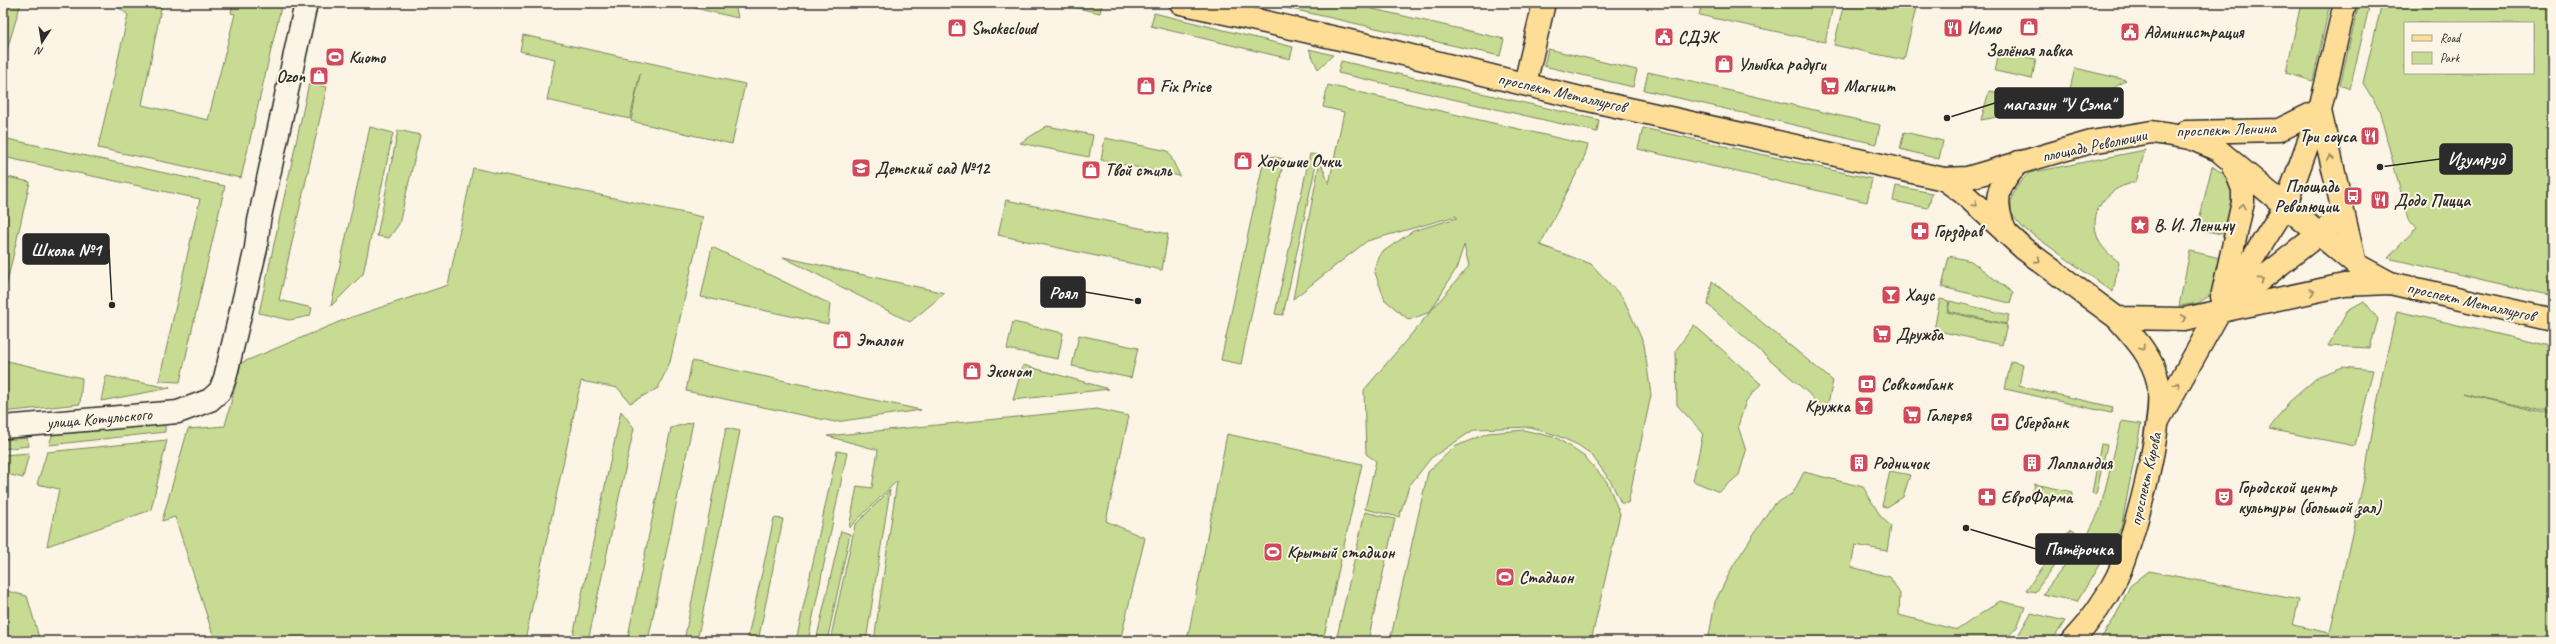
<svg xmlns="http://www.w3.org/2000/svg" width="2556" height="644" viewBox="0 0 2556 644" font-family="Caveat,sans-serif">
  <style>
    .green { fill: #c7dc92; stroke: #79845e; fill-rule: evenodd }
    .lines { fill: none; stroke-linecap: round; stroke-linejoin: round }
    .minor-casing { stroke: #2b2b2b; stroke-width: 25 }
    .major-casing { stroke: #2b2b2b; stroke-width: 25 }
    .minor { stroke: #fcf5e5; stroke-width: 22 }
    .major { stroke: #fedd96; stroke-width: 22 }
    .oneway { stroke: #948460 }
    .labels { text-anchor: middle; stroke-width: 4; stroke-linejoin: round; paint-order: stroke }
    .poi-label { font-size: 17px; font-weight: bold; fill: #2b2b2b; stroke: #fcf5e5; text-anchor: start }
    .street-label { font-size: 17px; fill: #2b2b2b; stroke: #fcf5e5 }
    .leader { fill: none; stroke: #2b2b2b; stroke-width: 1.5 }
    .callout-dot { fill: #2b2b2b; stroke: #fcf5e5; stroke-width: 1.5 }
    .callout { fill: #2b2b2b; stroke: #2b2b2b; stroke-width: 1.5 }
    .callout-label { font-size: 18px; text-anchor: middle; font-weight: bold; fill: #fff }
  </style>
  <rect width="100%" height="100%" fill="#fcf5e5"/>
  <filter id="ink" filterUnits="userSpaceOnUse"><feTurbulence type="fractalNoise" baseFrequency=".025" numOctaves="2"/><feDisplacementMap in="SourceGraphic" scale="8" xChannelSelector="R" yChannelSelector="G"/><feConvolveMatrix kernelMatrix="1 2 1 2 8 2 1 2 1" color-interpolation-filters="sRGB"/></filter>
  <g filter="url(#ink)">
    <g class="green">
      <path d="M 3,3 L 21,3 L 3,63 Z"/>
      <path d="M 113,3 L 162,3 L 142,105 L 208,120 L 235,14 L 231,13 L 233,3 L 282,3 L 241,178 L 98,148 L 128,15 Z"/>
      <path d="M 673,3 L 735,3 L 738,18 Z"/>
      <path d="M 1055,3 L 1102,3 L 1100,13 Z"/>
      <path d="M 1288,3 L 1347,3 L 1504,39 L 1500,56 L 1287,8 Z"/>
      <path d="M 1702,3 L 1817,3 L 1833,6 L 1825,42 L 1699,15 Z"/>
      <path d="M 1844,3 L 1917,3 L 1904,60 L 1834,45 Z"/>
      <path d="M 2301,3 L 2330,3 L 2313,81 L 2286,73 Z"/>
      <path d="M 2359,3 L 2370,3 L 2350,89 L 2340,85 Z"/>
      <path d="M 2382,3 L 2553,5 L 2553,296 L 2388,258 L 2417,227 L 2408,220 L 2379,109 L 2363,83 ZM 2405,23 L 2533,23 L 2533,73 L 2405,73 Z"/>
      <path d="M 1154,13 L 1293,47 L 1290,59 L 1151,26 Z"/>
      <path d="M 523,35 L 745,84 L 732,144 L 631,121 L 640,74 L 630,119 L 547,100 L 555,59 L 520,51 Z"/>
      <path d="M 1309,49 L 1333,55 L 1318,69 Z"/>
      <path d="M 1548,49 L 1637,70 L 1633,87 L 1544,66 Z"/>
      <path d="M 1999,52 L 2036,59 L 2032,79 L 1995,71 Z"/>
      <path d="M 1341,61 L 1599,120 L 1597,132 L 1338,73 Z"/>
      <path d="M 2075,68 L 2126,80 L 2101,96 L 2070,89 Z"/>
      <path d="M 1648,72 L 1880,125 L 1876,144 L 1644,90 Z"/>
      <path d="M 309,83 L 327,87 L 279,300 L 312,308 L 310,316 L 289,320 L 259,313 Z"/>
      <path d="M 1328,85 L 1588,145 L 1583,161 L 1540,245 L 1591,264 L 1623,298 L 1644,344 L 1651,395 L 1628,503 L 1621,503 L 1611,482 L 1591,454 L 1578,445 L 1556,435 L 1530,427 L 1475,429 L 1431,458 L 1409,486 L 1399,517 L 1365,509 L 1376,461 L 1366,454 L 1364,390 L 1469,266 L 1464,245 L 1456,269 L 1430,312 L 1409,320 L 1385,300 L 1374,270 L 1381,253 L 1413,231 L 1457,218 L 1456,216 L 1367,241 L 1293,299 L 1320,161 L 1329,184 L 1344,112 L 1323,107 Z"/>
      <path d="M 1989,91 L 2070,104 L 1981,120 Z"/>
      <path d="M 1047,126 L 1093,135 L 1089,157 L 1020,143 Z"/>
      <path d="M 370,127 L 393,133 L 363,274 L 331,306 Z"/>
      <path d="M 1643,128 L 1872,179 L 1867,202 L 1638,149 Z"/>
      <path d="M 398,130 L 420,135 L 399,224 L 389,238 L 377,236 Z"/>
      <path d="M 1904,132 L 1943,141 L 1939,159 L 1900,149 Z"/>
      <path d="M 3,138 L 225,186 L 180,382 L 159,381 L 200,199 L 3,157 Z"/>
      <path d="M 1105,138 L 1168,151 L 1180,176 L 1101,160 Z"/>
      <path d="M 2145,150 L 2136,182 C 2111,186 2088,208 2097,236 C 2100,247 2110,255 2119,262 L 2113,292 L 2022,227 C 2019,223 2014,218 2012,214 C 2007,199 2019,182 2029,173 Z"/>
      <path d="M 1310,154 L 1318,155 L 1283,315 L 1275,314 Z"/>
      <path d="M 1265,155 L 1284,159 L 1241,364 L 1221,360 Z"/>
      <path d="M 2212,166 L 2226,176 L 2235,191 L 2226,235 L 2197,229 Z"/>
      <path d="M 473,168 L 703,217 L 670,362 L 658,388 L 630,403 L 618,388 L 581,381 L 525,640 L 215,641 L 175,517 L 162,521 L 188,429 L 225,426 L 241,363 L 346,319 L 448,285 Z"/>
      <path d="M 3,176 L 30,182 L 3,300 Z"/>
      <path d="M 1896,186 L 1932,193 L 1928,208 L 1893,201 Z"/>
      <path d="M 1006,200 L 1168,234 L 1162,270 L 998,235 Z"/>
      <path d="M 712,247 L 830,304 L 828,324 L 701,297 Z"/>
      <path d="M 2190,251 L 2220,258 L 2211,295 L 2198,303 L 2179,306 Z"/>
      <path d="M 1949,256 L 1971,261 L 2013,293 L 2010,303 L 1942,287 Z"/>
      <path d="M 783,257 L 945,293 L 910,322 Z"/>
      <path d="M 1712,281 L 1833,381 L 1826,412 L 1807,392 L 1708,305 Z"/>
      <path d="M 1940,299 L 1949,301 L 1947,312 L 2007,325 L 2002,345 L 1934,330 Z"/>
      <path d="M 1950,301 L 2009,315 L 2006,324 L 1948,311 Z"/>
      <path d="M 2364,301 L 2378,319 L 2370,348 L 2328,346 L 2348,310 Z"/>
      <path d="M 2397,311 L 2553,347 L 2553,413 L 2462,393 L 2553,415 L 2553,641 L 2099,641 L 2114,619 L 2130,586 L 2149,571 L 2299,600 L 2293,625 L 2330,633 L 2365,475 L 2382,375 Z"/>
      <path d="M 1013,322 L 1063,333 L 1058,359 L 1007,349 Z"/>
      <path d="M 1694,325 L 1761,384 L 1746,401 L 1738,426 L 1746,451 L 1739,475 L 1719,492 L 1693,481 L 1703,433 L 1677,405 L 1676,350 Z"/>
      <path d="M 1079,335 L 1138,348 L 1131,378 L 1072,366 Z"/>
      <path d="M 3,360 L 82,378 L 80,404 L 3,412 Z"/>
      <path d="M 692,361 L 921,410 L 835,422 L 686,391 Z"/>
      <path d="M 2011,361 L 2023,364 L 2019,386 L 2113,407 L 2111,413 L 2005,389 Z"/>
      <path d="M 1023,365 L 1109,389 L 1013,400 Z"/>
      <path d="M 2343,367 L 2373,370 L 2355,446 L 2269,429 L 2289,402 L 2319,376 Z"/>
      <path d="M 106,376 L 170,388 L 101,401 Z"/>
      <path d="M 1097,409 L 1129,416 L 1106,521 L 1145,538 L 1120,641 L 874,641 L 897,481 L 849,528 L 857,486 L 872,488 L 878,450 L 827,436 Z"/>
      <path d="M 621,411 L 634,428 L 588,641 L 572,641 Z"/>
      <path d="M 165,421 L 165,432 L 49,445 L 53,433 Z"/>
      <path d="M 2122,421 L 2141,424 L 2121,528 L 2077,602 L 2043,594 L 2087,536 L 2100,510 Z"/>
      <path d="M 693,422 L 648,641 L 627,641 L 671,428 Z"/>
      <path d="M 726,428 L 740,431 L 697,641 L 684,641 Z"/>
      <path d="M 1524,430 L 1557,438 L 1585,457 L 1607,482 L 1620,514 L 1591,641 L 1390,641 L 1428,472 L 1454,447 L 1488,433 Z"/>
      <path d="M 1227,434 L 1362,464 L 1323,641 L 1187,641 Z"/>
      <path d="M 27,438 L 29,446 L 3,449 L 3,440 Z"/>
      <path d="M 167,440 L 151,510 L 47,546 L 59,489 L 37,484 L 47,452 Z"/>
      <path d="M 2101,444 L 2107,445 L 2096,494 L 2092,493 Z"/>
      <path d="M 837,451 L 847,453 L 808,641 L 796,641 Z"/>
      <path d="M 29,453 L 23,478 L 3,473 L 3,455 Z"/>
      <path d="M 1890,471 L 1910,475 L 1903,497 L 1887,507 L 1882,506 Z"/>
      <path d="M 1804,472 L 1863,487 L 1881,517 L 1891,526 L 1887,551 L 1855,545 L 1851,567 L 1890,577 L 1900,594 L 1899,615 L 1957,630 L 2000,601 L 2025,607 L 2017,627 L 2004,641 L 1708,641 L 1715,602 L 1733,566 L 1772,506 L 1793,493 Z"/>
      <path d="M 2035,484 L 2073,492 L 2070,502 L 2033,494 Z"/>
      <path d="M 890,490 L 866,641 L 830,641 L 855,525 Z"/>
      <path d="M 1365,512 L 1395,519 L 1368,641 L 1336,641 Z"/>
      <path d="M 774,518 L 783,519 L 758,641 L 747,641 Z"/>
      <path d="M 2070,530 L 2078,533 L 2035,592 L 2026,590 Z"/>
      <path d="M 841,531 L 850,534 L 827,641 L 816,641 Z"/>
      <path d="M 3,590 L 27,596 L 40,641 L 3,641 Z"/>
      <path d="M 2031,613 L 2065,621 L 2052,641 L 2015,641 Z"/>
    </g>
    <g class="lines">
      <g class="minor-casing">
        <path id="minor" d="M 3,427 L 178,412 L 210,400 L 220,391 L 225,378 L 256,248 L 259,221 L 306,3"/>
      </g>
      <g class="major-casing">
        <g id="major">
          <path d="M 1181,3 L 1367,45 L 1584,99 L 1944,179 L 1967,178 L 2091,142 L 2152,132 L 2190,138 L 2218,150 L 2355,264 L 2390,283"/>
          <path d="M 1525,84 L 1544,3"/>
          <path d="M 2320,111 L 2355,264"/>
          <path d="M 2186,132 L 2279,130 L 2320,110"/>
          <path d="M 1944,179 L 1962,192 L 2024,249 L 2117,318 L 2184,319 L 2344,285 L 2390,283 L 2553,320"/>
          <path d="M 2006,233 C 1993,202 1995,187 2019,162"/>
          <path d="M 2222,297 L 2243,202 L 2243,189 L 2233,164"/>
          <path d="M 2231,303 L 2343,215"/>
          <path d="M 2159,419 L 2219,312 L 2285,207 L 2320,110 L 2345,3"/>
          <path d="M 2072,641 C 2090,622 2105,601 2117,577 C 2134,541 2166,418 2158,382 C 2153,357 2133,336 2117,318"/>
        </g>
      </g>
      <use href="#minor" class="minor"/>
      <use href="#major" class="major"/>
    </g>
    <defs><path id="oneway-chevron" d="M-2-3.5L2.5 0L-2 3.5" fill="none" stroke-width="1.6" stroke-linecap="round" stroke-linejoin="round"/></defs>
    <g class="oneway">
      <use href="#oneway-chevron" transform="translate(2330 158) rotate(-102)"/>
      <use href="#oneway-chevron" transform="translate(1975 204) rotate(43)"/>
      <use href="#oneway-chevron" transform="translate(2242 206) rotate(-81)"/>
      <use href="#oneway-chevron" transform="translate(2038 260) rotate(36)"/>
      <use href="#oneway-chevron" transform="translate(2261 280) rotate(-37)"/>
      <use href="#oneway-chevron" transform="translate(2312 292) rotate(-12)"/>
      <use href="#oneway-chevron" transform="translate(2184 318) rotate(-7)"/>
      <use href="#oneway-chevron" transform="translate(2142 348) rotate(57)"/>
      <use href="#oneway-chevron" transform="translate(2177 385) rotate(-61)"/>
    </g>
  </g>
  <defs>
    <g id="shop-square" transform="scale(1)"><rect x="-9" y="-9" width="18" height="18" rx="4" fill="#d1495b" stroke="#fcf5e5"/><path d="M-5-2.5h2.3a2.7 3.5 0 0 1 5.4 0H5L5.5 6h-11ZM-1.5-2.5h3a1.5 2.3 0 0 0-3 0Z" fill="#fff"/></g>
    <g id="restaurant-square" transform="scale(1)"><rect x="-9" y="-9" width="18" height="18" rx="4" fill="#d1495b" stroke="#fcf5e5"/><path d="M-5-6h1v4h1v-4h1v4h1v-4h1v5L-1.5 .5V6h-2V.5L-5-1ZM5-6V6H3V1.5H1.5Q1.5-4 5-6Z" fill="#fff"/></g>
    <g id="civic-square" transform="scale(1)"><rect x="-9" y="-9" width="18" height="18" rx="4" fill="#d1495b" stroke="#fcf5e5"/><path d="M-.6-6.5H3V-4.5H.6V-3L4-1V1h2V6H-6V1h2V-1L-.6-3ZM-1.2 2.5V6h2.4V2.5Z" fill="#fff"/></g>
    <g id="stadium-square" transform="scale(1)"><rect x="-9" y="-9" width="18" height="18" rx="4" fill="#d1495b" stroke="#fcf5e5"/><path d="M0-5a6.5 5 0 1 0 0 10a6.5 5 0 1 0 0-10ZM-3.5-1.8h7v3.6h-7Z" fill="#fff"/></g>
    <g id="supermarket-square" transform="scale(1)"><rect x="-9" y="-9" width="18" height="18" rx="4" fill="#d1495b" stroke="#fcf5e5"/><path d="M-6-5.5h2.5l.6 2H6L4.5 2H-2.5L-4.4-4H-6ZM-1.5 3.2a1.3 1.3 0 1 0 .1 0ZM3 3.2a1.3 1.3 0 1 0 .1 0Z" fill="#fff"/></g>
    <g id="school-square" transform="scale(1)"><rect x="-9" y="-9" width="18" height="18" rx="4" fill="#d1495b" stroke="#fcf5e5"/><path d="M0-5L7-2L0 1L-7-2ZM-4 1L0 2.5L4 1V4Q0 6-4 4Z" fill="#fff"/></g>
    <g id="bus-square" transform="scale(1)"><rect x="-9" y="-9" width="18" height="18" rx="4" fill="#d1495b" stroke="#fcf5e5"/><path d="M-5-6H5V4H4V6H2V4H-2V6H-4V4H-5ZM-3.5-4V0h7V-4ZM-3.5 1.2v1.5H-2V1.2ZM2 1.2v1.5H3.5V1.2Z" fill="#fff"/></g>
    <g id="sight-square" transform="scale(1)"><rect x="-9" y="-9" width="18" height="18" rx="4" fill="#d1495b" stroke="#fcf5e5"/><path d="M0-6L1.8-2.2L6-1.7L2.9 1.2L3.7 5.4L0 3.3L-3.7 5.4L-2.9 1.2L-6-1.7L-1.8-2.2Z" fill="#fff"/></g>
    <g id="pharmacy-square" transform="scale(1)"><rect x="-9" y="-9" width="18" height="18" rx="4" fill="#d1495b" stroke="#fcf5e5"/><path d="M-2-6h4v4h4v4h-4v4h-4v-4h-4v-4h4Z" fill="#fff"/></g>
    <g id="bar-square" transform="scale(1)"><rect x="-9" y="-9" width="18" height="18" rx="4" fill="#d1495b" stroke="#fcf5e5"/><path d="M-6-5H6L.8 .8V4.5H3.5V6h-7V4.5H-.8V.8Z" fill="#fff"/></g>
    <g id="bank-square" transform="scale(1)"><rect x="-9" y="-9" width="18" height="18" rx="4" fill="#d1495b" stroke="#fcf5e5"/><path d="M-6-4H6V4H-6ZM0-2.3a2.3 2.3 0 1 0 0 4.6a2.3 2.3 0 1 0 0-4.6Z" fill="#fff"/></g>
    <g id="building-square" transform="scale(1)"><rect x="-9" y="-9" width="18" height="18" rx="4" fill="#d1495b" stroke="#fcf5e5"/><path d="M-4-6H4V6H1V3H-1V6H-4ZM-2.5-4.3h1.7v1.8h-1.7ZM.8-4.3h1.7v1.8H.8ZM-2.5-1h1.7V.8h-1.7ZM.8-1h1.7V.8H.8Z" fill="#fff"/></g>
    <g id="theatre-square" transform="scale(1)"><rect x="-9" y="-9" width="18" height="18" rx="4" fill="#d1495b" stroke="#fcf5e5"/><path d="M-5-5.5Q0-4 5-5.5V0Q5 5 0 6Q-5 5-5 0ZM-3.3-2.5H-1v1.5H-3.3ZM1-2.5H3.3v1.5H1ZM-2.8 1Q0 5.5 2.8 1Z" fill="#fff"/></g>
  </defs>
  <g fill-rule="evenodd">
    <use href="#shop-square" x="2029" y="27"/>
    <use href="#shop-square" x="957" y="28"/>
    <use href="#restaurant-square" x="1953" y="28"/>
    <use href="#civic-square" x="2130" y="32"/>
    <use href="#civic-square" x="1664" y="37"/>
    <use href="#stadium-square" x="335" y="57"/>
    <use href="#shop-square" x="1724" y="64"/>
    <use href="#shop-square" x="319" y="76"/>
    <use href="#shop-square" x="1146" y="86"/>
    <use href="#supermarket-square" x="1830" y="86"/>
    <use href="#restaurant-square" x="2370" y="136"/>
    <use href="#shop-square" x="1243" y="161"/>
    <use href="#school-square" x="861" y="168"/>
    <use href="#shop-square" x="1091" y="170"/>
    <use href="#bus-square" x="2353" y="196"/>
    <use href="#restaurant-square" x="2380" y="200"/>
    <use href="#sight-square" x="2140" y="225"/>
    <use href="#pharmacy-square" x="1920" y="231"/>
    <use href="#bar-square" x="1891" y="295"/>
    <use href="#supermarket-square" x="1882" y="334"/>
    <use href="#shop-square" x="842" y="340"/>
    <use href="#shop-square" x="972" y="371"/>
    <use href="#bank-square" x="1867" y="384"/>
    <use href="#bar-square" x="1864" y="406"/>
    <use href="#supermarket-square" x="1912" y="415"/>
    <use href="#bank-square" x="2000" y="422"/>
    <use href="#building-square" x="1859" y="463"/>
    <use href="#building-square" x="2032" y="463"/>
    <use href="#pharmacy-square" x="1987" y="497"/>
    <use href="#theatre-square" x="2224" y="497"/>
    <use href="#stadium-square" x="1273" y="552"/>
    <use href="#stadium-square" x="1505" y="577"/>
  </g>
  <g class="labels">
    <g class="poi-label">
      <text x="971" y="34">Smokecloud</text>
      <text x="1967" y="34">Исмо</text>
      <text x="2144" y="38">Администрация</text>
      <text x="1678" y="43">СДЭК</text>
      <text x="2029" y="56" text-anchor="middle">Зелёная лавка</text>
      <text x="349" y="63">Киото</text>
      <text x="1738" y="70">Улыбка радуги</text>
      <text x="305" y="82" text-anchor="end">Ozon</text>
      <text x="1160" y="92">Fix Price</text>
      <text x="1844" y="92">Магнит</text>
      <text x="2356" y="142" text-anchor="end">Три соуса</text>
      <text x="1257" y="167">Хорошие Очки</text>
      <text x="875" y="174">Детский сад №12</text>
      <text x="1105" y="176">Твой стиль</text>
      <text x="2339" y="192" text-anchor="end">Площадь<tspan x="2339" dy="20">Революции</tspan></text>
      <text x="2394" y="206">Додо Пицца</text>
      <text x="2154" y="231">В. И. Ленину</text>
      <text x="1934" y="237">Горздрав</text>
      <text x="1905" y="301">Хаус</text>
      <text x="1896" y="340">Дружба</text>
      <text x="856" y="346">Эталон</text>
      <text x="986" y="377">Эконом</text>
      <text x="1881" y="390">Совкомбанк</text>
      <text x="1850" y="412" text-anchor="end">Кружка</text>
      <text x="1926" y="421">Галерея</text>
      <text x="2014" y="428">Сбербанк</text>
      <text x="1873" y="469">Родничок</text>
      <text x="2046" y="469">Лапландия</text>
      <text x="2238" y="493">Городской центр<tspan x="2238" dy="20">культуры (большой зал)</tspan></text>
      <text x="2001" y="503">ЕвроФарма</text>
      <text x="1287" y="558">Крытый стадион</text>
      <text x="1519" y="583">Стадион</text>
    </g>
    <g class="street-label">
      <text transform="translate(1562 92) rotate(13)" y="6">проспект Металлургов</text>
      <text transform="translate(2226 129) rotate(-2)" y="6">проспект Ленина</text>
      <text transform="translate(2094 145) rotate(-12)" y="6">площадь Революции</text>
      <text transform="translate(2471 301) rotate(13)" y="6">проспект Металлургов</text>
      <text transform="translate(99 418) rotate(-5)" y="6">улица Котульского</text>
      <text transform="translate(2145 479) rotate(-77)" y="6">проспект Кирова</text>
    </g>
  </g>
  <path class="leader" d="M1947 118L1995 103M2380 167L2440 159M112 305L109 249M1138 301L1085 292M1966 528L2036 549"/>
  <g class="callout-dot">
    <circle cx="1947" cy="118" r="4"/>
    <circle cx="2380" cy="167" r="4"/>
    <circle cx="112" cy="305" r="4"/>
    <circle cx="1138" cy="301" r="4"/>
    <circle cx="1966" cy="528" r="4"/>
  </g>
  <g class="callout">
    <rect x="1995" y="88" width="128" height="30" rx="4"/>
    <rect x="2440" y="144" width="72" height="30" rx="4"/>
    <rect x="23" y="234" width="86" height="30" rx="4"/>
    <rect x="1041" y="277" width="44" height="30" rx="4"/>
    <rect x="2036" y="534" width="85" height="30" rx="4"/>
  </g>
  <g class="callout-label">
    <text x="2059" y="110">магазин "У Сэма"</text>
    <text x="2476" y="165">Изумруд</text>
    <text x="66" y="256">Школа №1</text>
    <text x="1063" y="299">Роял</text>
    <text x="2079" y="555">Пятёрочка</text>
  </g>
  <rect width="2556" height="644" fill="none" stroke="#fcf5e5" stroke-width="16"/>
  <rect x="8" y="8" width="2540" height="628" fill="none" stroke="#2b2b2b" stroke-width="1.5" filter="url(#ink)"/>
  <rect x="2404" y="22" width="130" height="52" fill="#fcf5e5" stroke="#a8a49b"/>
  <rect x="2412" y="35" width="20" height="6" fill="#fedd96" stroke="#a8a49b"/>
  <text x="2440" y="42" font-size="12" fill="#2b2b2b">Road</text>
  <rect x="2412" y="52" width="20" height="12" fill="#c7dc92" stroke="#a8a49b"/>
  <text x="2440" y="62" font-size="12" fill="#2b2b2b">Park</text>
  <g transform="translate(42 42) rotate(192)" stroke="#fcf5e5" stroke-width="3" paint-order="stroke">
  <path d="M0-3L7 15L0 10L-7 15Z" fill="#2b2b2b"/>
  <text y="-6" font-size="11" font-weight="bold" text-anchor="middle" fill="#2b2b2b">N</text>
  </g>
</svg>
